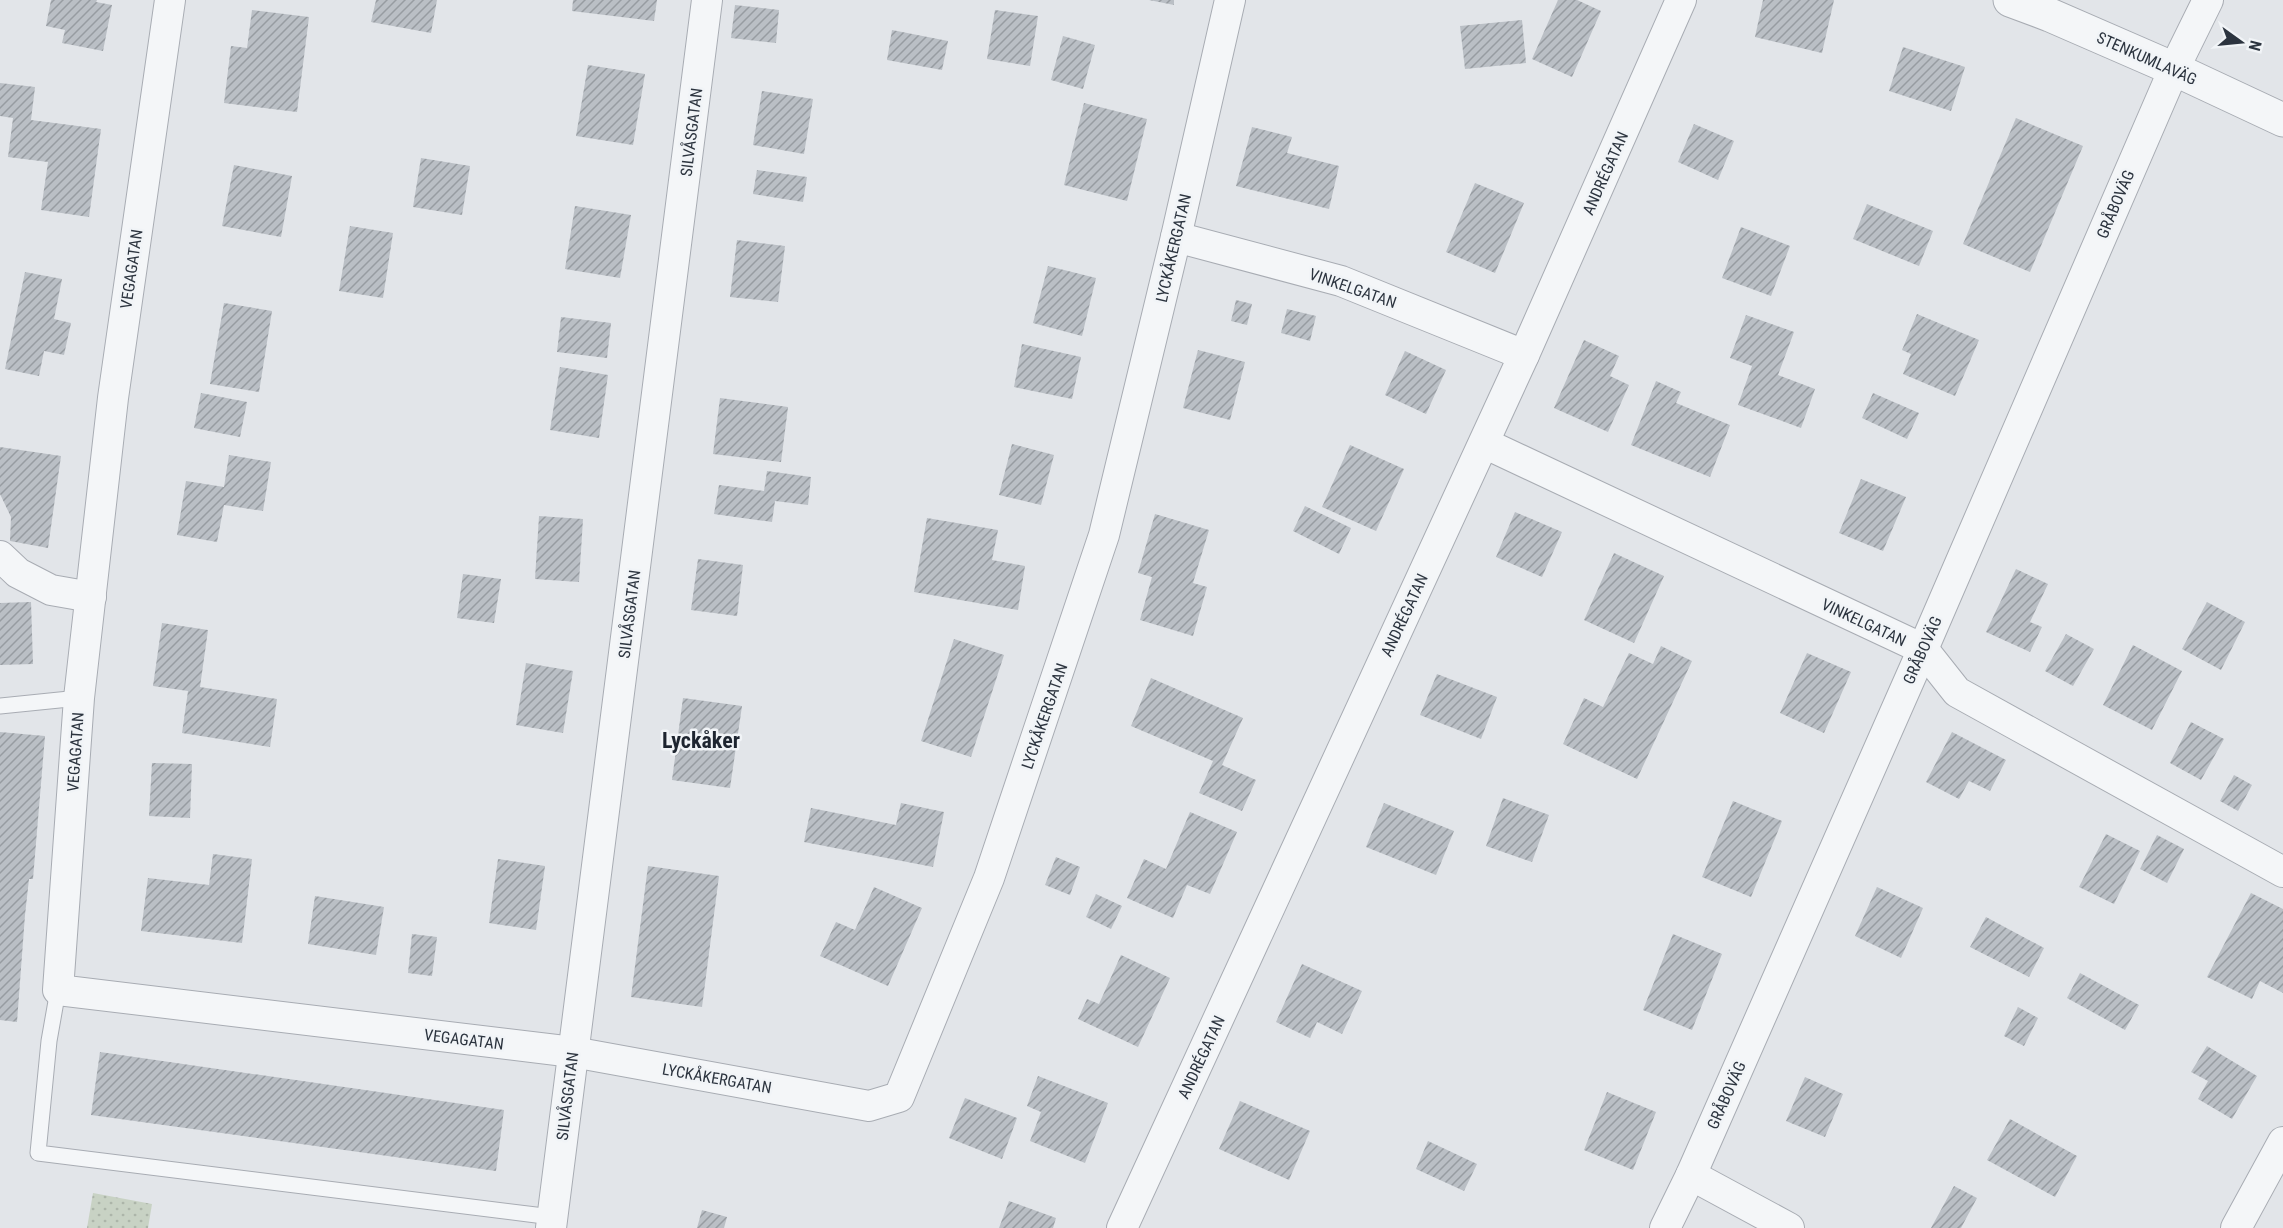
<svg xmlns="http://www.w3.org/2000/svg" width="2283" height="1228" viewBox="0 0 2283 1228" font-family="'Roboto Condensed',sans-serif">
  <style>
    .park { fill: url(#park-dots) }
    .building { fill: url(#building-hatch) }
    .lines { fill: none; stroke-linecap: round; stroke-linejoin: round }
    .service-casing { stroke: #a8acb3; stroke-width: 17 }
    .minor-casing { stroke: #a8acb3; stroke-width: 32 }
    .tertiary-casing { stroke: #a8acb3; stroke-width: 35 }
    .service { stroke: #f4f6f8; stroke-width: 15 }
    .minor { stroke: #f4f6f8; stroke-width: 30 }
    .tertiary { stroke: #f4f6f8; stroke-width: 33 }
    .labels { text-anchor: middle; stroke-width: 5; stroke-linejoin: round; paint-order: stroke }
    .street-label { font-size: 16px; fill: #2c343f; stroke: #f1f4f7 }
    .district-label { font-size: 22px; font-weight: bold; fill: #1e2530; stroke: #f1f4f7 }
  </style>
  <defs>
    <pattern id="park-dots" width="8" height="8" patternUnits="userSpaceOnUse" patternTransform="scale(1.5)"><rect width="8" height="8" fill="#c8d2c4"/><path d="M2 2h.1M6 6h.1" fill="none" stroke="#acb5a9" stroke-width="1.8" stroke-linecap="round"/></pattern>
    <pattern id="building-hatch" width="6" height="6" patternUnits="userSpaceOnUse" patternTransform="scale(1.5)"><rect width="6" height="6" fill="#babfc5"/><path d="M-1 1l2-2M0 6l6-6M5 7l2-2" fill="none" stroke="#979ca1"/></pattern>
  </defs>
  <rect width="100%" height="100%" fill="#e2e5e9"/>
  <path class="park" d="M 93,1193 L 152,1204 L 148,1228 L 87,1228 Z"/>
  <g class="building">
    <path d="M 51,0 L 97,0 L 96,2 L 112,5 L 103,51 L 62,43 L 65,30 L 46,26 Z"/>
    <path d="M 376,0 L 437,0 L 431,33 L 371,22 Z"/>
    <path d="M 573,0 L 657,0 L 654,21 L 572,11 Z"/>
    <path d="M 1149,0 L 1174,0 L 1174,5 Z"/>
    <path d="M 1558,0 L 1577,0 L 1601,11 L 1572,77 L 1532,59 Z"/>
    <path d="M 1763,0 L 1834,0 L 1822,53 L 1755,37 Z"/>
    <path d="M 735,5 L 779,10 L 776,43 L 731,38 Z"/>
    <path d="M 252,10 L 309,17 L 297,112 L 224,103 L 231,46 L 247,48 Z"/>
    <path d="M 995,10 L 1038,16 L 1030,66 L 987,59 Z"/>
    <path d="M 1522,20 L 1526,63 L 1465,69 L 1460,26 Z"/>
    <path d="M 892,30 L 948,41 L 942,70 L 887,60 Z"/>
    <path d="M 1063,36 L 1095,45 L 1083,89 L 1051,80 Z"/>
    <path d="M 1903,47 L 1965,67 L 1951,111 L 1889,91 Z"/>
    <path d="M 588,65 L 645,74 L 633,145 L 576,136 Z"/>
    <path d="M 0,83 L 35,87 L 31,120 L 101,129 L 89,217 L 41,210 L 48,162 L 8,157 L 13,118 L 0,116 Z"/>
    <path d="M 762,91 L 813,99 L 804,154 L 753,145 Z"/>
    <path d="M 1084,103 L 1147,119 L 1127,201 L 1064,185 Z"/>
    <path d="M 2016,118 L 2083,146 L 2030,272 L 1963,244 Z"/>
    <path d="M 1694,124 L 1734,141 L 1718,180 L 1678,162 Z"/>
    <path d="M 1252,127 L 1292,137 L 1287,153 L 1339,166 L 1329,209 L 1236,186 Z"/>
    <path d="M 421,158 L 470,166 L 462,215 L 413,207 Z"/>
    <path d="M 234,165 L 292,176 L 281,237 L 222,226 Z"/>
    <path d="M 757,170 L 807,177 L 803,202 L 753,194 Z"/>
    <path d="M 1475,183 L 1524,203 L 1495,273 L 1446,252 Z"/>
    <path d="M 1867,204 L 1933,231 L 1919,266 L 1853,239 Z"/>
    <path d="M 575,206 L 631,215 L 620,278 L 565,269 Z"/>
    <path d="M 350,226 L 393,233 L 383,298 L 339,291 Z"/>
    <path d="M 1741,227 L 1790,246 L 1771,296 L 1722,278 Z"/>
    <path d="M 737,240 L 785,246 L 778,302 L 730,297 Z"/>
    <path d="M 1048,266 L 1096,278 L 1082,336 L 1033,323 Z"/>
    <path d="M 25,272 L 62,279 L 54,319 L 71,323 L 64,355 L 44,351 L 39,376 L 5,369 Z"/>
    <path d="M 1236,300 L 1252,304 L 1247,325 L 1231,321 Z"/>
    <path d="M 224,303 L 272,311 L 259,392 L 210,384 Z"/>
    <path d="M 1287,309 L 1316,316 L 1310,341 L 1281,333 Z"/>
    <path d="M 1917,314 L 1979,340 L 1955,396 L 1903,374 L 1911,354 L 1902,350 Z"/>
    <path d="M 1746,315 L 1794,332 L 1778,375 L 1815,389 L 1801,428 L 1738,405 L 1752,366 L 1730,358 Z"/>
    <path d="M 561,317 L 611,323 L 607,358 L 557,352 Z"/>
    <path d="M 1584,340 L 1619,356 L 1610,376 L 1629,385 L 1608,432 L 1554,408 Z"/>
    <path d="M 1022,344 L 1081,357 L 1072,399 L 1014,387 Z"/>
    <path d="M 1198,350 L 1245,362 L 1230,420 L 1183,408 Z"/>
    <path d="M 1405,351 L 1446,370 L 1426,414 L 1385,395 Z"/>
    <path d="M 560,367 L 608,375 L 599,438 L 550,430 Z"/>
    <path d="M 1656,381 L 1681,392 L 1676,403 L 1730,425 L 1710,477 L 1631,445 Z"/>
    <path d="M 201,393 L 247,402 L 240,437 L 194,428 Z"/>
    <path d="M 1873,393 L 1919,413 L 1907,439 L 1862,418 Z"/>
    <path d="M 720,398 L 788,407 L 781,462 L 713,454 Z"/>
    <path d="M 1012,444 L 1054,455 L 1041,505 L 999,495 Z"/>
    <path d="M 1350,445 L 1404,469 L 1376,531 L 1322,507 Z"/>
    <path d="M 0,447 L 61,456 L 48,548 L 10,541 L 11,517 L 0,494 Z"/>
    <path d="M 229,455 L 271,462 L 263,511 L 224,505 L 217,542 L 177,535 L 186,481 L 224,487 Z"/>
    <path d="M 767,471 L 811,477 L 808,505 L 775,501 L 772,522 L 714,514 L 719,485 L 764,491 Z"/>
    <path d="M 1861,479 L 1906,497 L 1883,551 L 1839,533 Z"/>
    <path d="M 1305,506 L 1351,528 L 1339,554 L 1293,531 Z"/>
    <path d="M 1515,512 L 1562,532 L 1542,577 L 1496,557 Z"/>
    <path d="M 1155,514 L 1209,530 L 1193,583 L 1207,587 L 1193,636 L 1140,620 L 1152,577 L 1138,573 Z"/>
    <path d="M 539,516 L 583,519 L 579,582 L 535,579 Z"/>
    <path d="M 927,518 L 998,530 L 992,560 L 1025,566 L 1018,610 L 914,592 Z"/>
    <path d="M 1614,553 L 1664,576 L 1634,643 L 1584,620 Z"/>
    <path d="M 698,559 L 743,565 L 737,616 L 691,610 Z"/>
    <path d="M 2016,569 L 2048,584 L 2030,622 L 2042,627 L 2030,652 L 1986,632 Z"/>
    <path d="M 463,574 L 501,579 L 494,623 L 457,618 Z"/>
    <path d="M 31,602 L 33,664 L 0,665 L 0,603 Z"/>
    <path d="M 2207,602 L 2245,622 L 2221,670 L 2182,649 Z"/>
    <path d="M 162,623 L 208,630 L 200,687 L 277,699 L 270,747 L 182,733 L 188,691 L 153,686 Z"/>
    <path d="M 2066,634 L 2094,649 L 2073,686 L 2045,671 Z"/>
    <path d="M 954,639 L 1004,655 L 971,757 L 921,741 Z"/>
    <path d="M 2133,645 L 2182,671 L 2152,730 L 2103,705 Z"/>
    <path d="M 1661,646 L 1692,661 L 1637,779 L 1563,744 L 1584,698 L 1603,707 L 1629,653 L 1653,664 Z"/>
    <path d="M 1807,653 L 1851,672 L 1824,733 L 1780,713 Z"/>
    <path d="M 526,663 L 573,671 L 563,733 L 516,725 Z"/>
    <path d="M 1437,674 L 1497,697 L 1481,739 L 1420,715 Z"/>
    <path d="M 1151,678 L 1243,718 L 1222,765 L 1256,780 L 1242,811 L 1199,793 L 1213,761 L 1131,726 Z"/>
    <path d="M 683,698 L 742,706 L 730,788 L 672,780 Z"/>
    <path d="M 2191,722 L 2224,739 L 2201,780 L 2170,763 Z"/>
    <path d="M 0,732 L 45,736 L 33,879 L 29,879 L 25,915 L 17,1022 L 0,1020 Z"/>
    <path d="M 1952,732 L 2006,760 L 1990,791 L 1969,781 L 1959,799 L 1926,782 Z"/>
    <path d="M 152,763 L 192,764 L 190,818 L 149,816 Z"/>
    <path d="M 2234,775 L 2252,785 L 2238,811 L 2220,801 Z"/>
    <path d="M 1503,798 L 1549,815 L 1532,862 L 1486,846 Z"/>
    <path d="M 1733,801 L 1782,821 L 1751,897 L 1702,877 Z"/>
    <path d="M 901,803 L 944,812 L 933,867 L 804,842 L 811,808 L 896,825 Z"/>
    <path d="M 1384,803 L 1454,831 L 1436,875 L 1366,847 Z"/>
    <path d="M 1190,812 L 1237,832 L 1210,894 L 1187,885 L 1173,918 L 1127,898 L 1144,859 L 1166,869 Z"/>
    <path d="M 2106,834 L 2140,851 L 2114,904 L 2079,887 Z"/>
    <path d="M 2157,835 L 2184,849 L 2167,883 L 2140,869 Z"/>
    <path d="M 213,854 L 252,859 L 242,943 L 141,931 L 148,878 L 209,885 Z"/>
    <path d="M 1056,857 L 1080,867 L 1070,895 L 1045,885 Z"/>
    <path d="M 498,859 L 545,866 L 536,930 L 489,923 Z"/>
    <path d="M 648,866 L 719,876 L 702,1007 L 631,997 Z"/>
    <path d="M 874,887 L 922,908 L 888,986 L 820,956 L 836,922 L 855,930 Z"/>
    <path d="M 1877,887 L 1923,908 L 1901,958 L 1855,936 Z"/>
    <path d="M 2251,893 L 2283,909 L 2283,993 L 2260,981 L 2252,999 L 2207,977 Z"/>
    <path d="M 1096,894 L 1122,906 L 1111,929 L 1086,917 Z"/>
    <path d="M 315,896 L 384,907 L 376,955 L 308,944 Z"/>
    <path d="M 1986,917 L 2044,948 L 2029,977 L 1970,947 Z"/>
    <path d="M 412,934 L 437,937 L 432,976 L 408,973 Z"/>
    <path d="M 1673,934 L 1722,954 L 1692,1030 L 1643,1010 Z"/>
    <path d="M 1121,955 L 1170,978 L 1138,1047 L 1078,1019 L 1087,999 L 1099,1004 Z"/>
    <path d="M 1302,964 L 1362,991 L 1342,1034 L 1317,1022 L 1310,1038 L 1276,1022 Z"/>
    <path d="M 2080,973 L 2139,1005 L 2125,1030 L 2067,998 Z"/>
    <path d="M 2018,1007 L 2038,1018 L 2024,1046 L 2004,1036 Z"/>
    <path d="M 2207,1046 L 2257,1076 L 2232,1119 L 2198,1099 L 2208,1081 L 2191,1072 Z"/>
    <path d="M 100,1052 L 504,1110 L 496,1171 L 91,1115 Z"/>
    <path d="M 1038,1076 L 1108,1103 L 1085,1163 L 1030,1141 L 1041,1112 L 1027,1106 Z"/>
    <path d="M 1805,1077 L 1843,1094 L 1825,1137 L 1786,1121 Z"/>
    <path d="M 1607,1092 L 1656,1112 L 1633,1170 L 1584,1150 Z"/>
    <path d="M 965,1098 L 1017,1118 L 1002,1159 L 949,1138 Z"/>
    <path d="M 1240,1101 L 1310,1131 L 1289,1180 L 1219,1149 Z"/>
    <path d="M 2010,1119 L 2077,1156 L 2055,1197 L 1987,1160 Z"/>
    <path d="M 1428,1141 L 1477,1164 L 1464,1191 L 1416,1169 Z"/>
    <path d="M 1954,1186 L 1977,1198 L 1961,1228 L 1931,1228 Z"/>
    <path d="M 1009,1201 L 1056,1218 L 1053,1228 L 999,1228 Z"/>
    <path d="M 702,1210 L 727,1217 L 724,1228 L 697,1228 Z"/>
  </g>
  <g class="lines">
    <g class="service-casing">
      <g id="service">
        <path d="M 0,706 L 79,698"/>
        <path d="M 58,990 L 49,1041 L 38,1153 L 552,1217"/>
      </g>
    </g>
    <g class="minor-casing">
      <g id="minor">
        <path d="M 170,0 L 113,398 L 79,698 L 58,990 L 573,1052 L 869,1106 L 899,1097 L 989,878 L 1104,535 L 1176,237 L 1230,0"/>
        <path d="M 1176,237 L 1341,281 L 1524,355"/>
        <path d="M 1484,443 L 1923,649 L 1957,692 L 2283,872"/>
        <path d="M 0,556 L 18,573 L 51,590 L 91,597"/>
        <path d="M 1691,1175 L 1789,1228"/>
        <path d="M 551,1228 L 707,0"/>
        <path d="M 1122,1228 L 1524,355 L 1681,0"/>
        <path d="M 1665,1228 L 1691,1175 L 1923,649 L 2174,69 L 2208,0"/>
        <path d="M 2236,1228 L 2283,1142"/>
      </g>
    </g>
    <g class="tertiary-casing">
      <path id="tertiary" d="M 2010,0 L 2050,15 L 2174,69 L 2283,120"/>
    </g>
    <use href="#service" class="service"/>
    <use href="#minor" class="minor"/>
    <use href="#tertiary" class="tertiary"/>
  </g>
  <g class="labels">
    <g class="street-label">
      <text transform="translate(2147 58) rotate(24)" y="6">STENKUMLAVÄG</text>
      <text transform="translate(691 132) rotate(-83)" y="6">SILVÅSGATAN</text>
      <text transform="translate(1605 173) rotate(-66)" y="6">ANDRÉGATAN</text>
      <text transform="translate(2115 204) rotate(-67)" y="6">GRÅBOVÄG</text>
      <text transform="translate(1173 248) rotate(-77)" y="6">LYCKÅKERGATAN</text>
      <text transform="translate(131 269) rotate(-82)" y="6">VEGAGATAN</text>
      <text transform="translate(1353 288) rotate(19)" y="6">VINKELGATAN</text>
      <text transform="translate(629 614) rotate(-83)" y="6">SILVÅSGATAN</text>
      <text transform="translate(1404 615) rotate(-65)" y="6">ANDRÉGATAN</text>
      <text transform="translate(1864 622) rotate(25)" y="6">VINKELGATAN</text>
      <text transform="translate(1922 650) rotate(-66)" y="6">GRÅBOVÄG</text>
      <text transform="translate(1044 716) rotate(-71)" y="6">LYCKÅKERGATAN</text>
      <text transform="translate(75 752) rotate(-86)" y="6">VEGAGATAN</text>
      <text transform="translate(464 1039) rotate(7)" y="6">VEGAGATAN</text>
      <text transform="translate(1201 1057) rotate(-65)" y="6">ANDRÉGATAN</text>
      <text transform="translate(717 1078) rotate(10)" y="6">LYCKÅKERGATAN</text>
      <text transform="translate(1726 1095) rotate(-66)" y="6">GRÅBOVÄG</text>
      <text transform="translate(567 1096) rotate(-83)" y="6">SILVÅSGATAN</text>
    </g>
    <g class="district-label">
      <text x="701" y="748">Lyckåker</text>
    </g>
  </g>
  <g transform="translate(2241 42) rotate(105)" stroke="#f1f4f7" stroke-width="4.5" paint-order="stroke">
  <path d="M0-4.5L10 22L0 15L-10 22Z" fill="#2c343f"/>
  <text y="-9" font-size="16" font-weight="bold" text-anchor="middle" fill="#2c343f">N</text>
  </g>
</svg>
